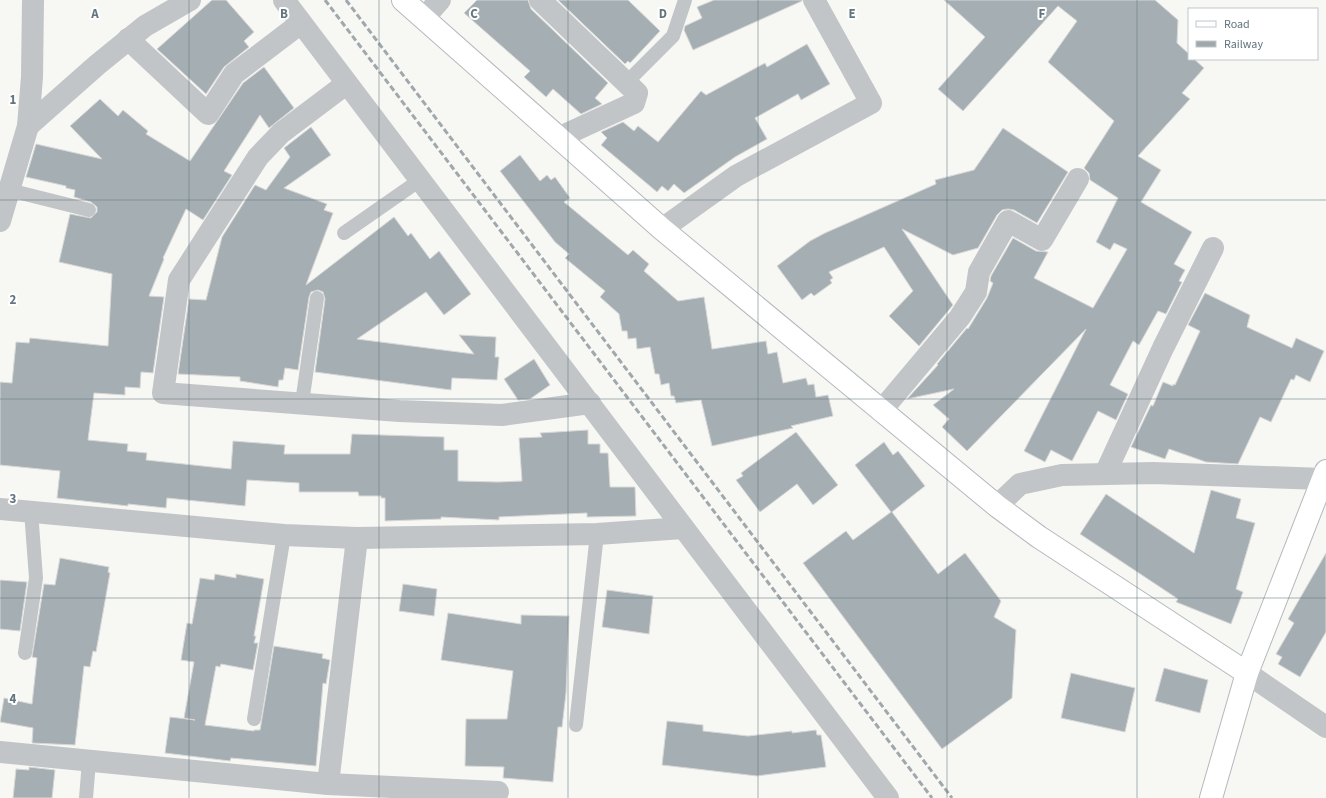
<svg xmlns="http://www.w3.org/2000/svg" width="1326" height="798" viewBox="0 0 1326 798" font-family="'Source Sans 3',sans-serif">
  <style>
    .building { fill: #a5afb3; stroke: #d9d8d7 }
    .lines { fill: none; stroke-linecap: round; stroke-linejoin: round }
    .secondary-casing { stroke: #b3b9bd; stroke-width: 24 }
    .lane { stroke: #c1c5c8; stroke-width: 14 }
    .street { stroke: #c1c5c8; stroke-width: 22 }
    .secondary { stroke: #fff; stroke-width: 22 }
    .rail { stroke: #a0a8ac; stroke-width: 3; stroke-dasharray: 6 3; stroke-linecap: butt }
    .grid { fill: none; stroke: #63757e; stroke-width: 1; stroke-opacity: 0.55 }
    .grid-label { font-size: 13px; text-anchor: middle; font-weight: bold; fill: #63757e; stroke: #fff; stroke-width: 4; stroke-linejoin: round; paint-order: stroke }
  </style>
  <rect width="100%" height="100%" fill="#f7f7f4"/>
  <g class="building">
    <path d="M 212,0 L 226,0 L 254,32 L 244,41 L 249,47 L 224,67 L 206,94 L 157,49 Z"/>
    <path d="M 477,0 L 528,0 L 531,9 L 608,83 L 595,98 L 602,104 L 581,114 L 553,89 L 546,97 L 524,77 L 530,71 L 464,13 Z"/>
    <path d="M 558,0 L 628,0 L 660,31 L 630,63 L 628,61 L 625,64 Z"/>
    <path d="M 714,0 L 802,0 L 802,1 L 693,50 L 684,30 L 685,26 L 702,18 L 697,7 Z"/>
    <path d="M 944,0 L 1155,0 L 1178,20 L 1177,43 L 1189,54 L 1189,59 L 1194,59 L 1204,68 L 1182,93 L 1190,99 L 1138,156 L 1161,170 L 1141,202 L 1192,232 L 1174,264 L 1185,270 L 1179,281 L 1182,282 L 1166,314 L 1158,311 L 1139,345 L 1133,341 L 1110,385 L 1128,394 L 1116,420 L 1098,411 L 1072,461 L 1051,450 L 1045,462 L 1024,451 L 1086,329 L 967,451 L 942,427 L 949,419 L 933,405 L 954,389 L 907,399 L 938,365 L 937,364 L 967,328 L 968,329 L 987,298 L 993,283 L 990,281 L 991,276 L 1013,238 L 1036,251 L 1048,252 L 1034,278 L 1093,308 L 1127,249 L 1114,243 L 1110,250 L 1096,242 L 1118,198 L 1090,180 L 1089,173 L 1084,168 L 1114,121 L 1048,62 L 1077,21 L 1058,6 L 963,111 L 938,89 L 985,37 Z"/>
    <path d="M 807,44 L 830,84 L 801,100 L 798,94 L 755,118 L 767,139 L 735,157 L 684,193 L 674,184 L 668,191 L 662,186 L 657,192 L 601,145 L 607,138 L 601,132 L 623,122 L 634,131 L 638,126 L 658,142 L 701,91 L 706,95 L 765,63 L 767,67 Z"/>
    <path d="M 264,67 L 294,108 L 269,128 L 260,115 L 224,171 L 232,175 L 203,220 L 186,209 L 163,258 L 164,259 L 149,296 L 164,297 L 153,373 L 141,372 L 140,388 L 125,387 L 125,395 L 94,393 L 88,440 L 128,444 L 127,451 L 147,453 L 146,460 L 231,469 L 233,441 L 285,445 L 284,454 L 350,454 L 352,434 L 444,437 L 444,450 L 458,450 L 458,481 L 498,482 L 522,481 L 519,438 L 542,437 L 540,433 L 588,430 L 588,444 L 600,444 L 600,453 L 608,453 L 610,487 L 635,487 L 636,516 L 587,517 L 587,513 L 499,517 L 499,520 L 441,517 L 441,519 L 385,521 L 385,498 L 381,498 L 381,496 L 359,496 L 358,492 L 299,492 L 299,483 L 247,480 L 245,506 L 167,498 L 166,508 L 128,504 L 128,506 L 57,498 L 60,471 L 0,465 L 0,382 L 12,383 L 16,342 L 29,343 L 30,338 L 108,346 L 112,274 L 59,262 L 70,214 L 91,218 L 97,212 L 97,207 L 91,202 L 74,197 L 75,190 L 66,188 L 66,186 L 26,177 L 36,144 L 102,159 L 70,126 L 100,99 L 118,116 L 123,110 L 148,131 L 146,134 L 190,161 L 243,83 Z"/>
    <path d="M 311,127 L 331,155 L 284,188 L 327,204 L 324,210 L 333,213 L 306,285 L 394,217 L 408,236 L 411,233 L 430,259 L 439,251 L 471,294 L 444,315 L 426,292 L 357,339 L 474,354 L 459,335 L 496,337 L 495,357 L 499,357 L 497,380 L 452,378 L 451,390 L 315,372 L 325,299 L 323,292 L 318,290 L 311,292 L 309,297 L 298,370 L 285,368 L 283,380 L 279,380 L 278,387 L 240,381 L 240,377 L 178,374 L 189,299 L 206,300 L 222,237 L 255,185 L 266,190 L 290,157 L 284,148 Z"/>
    <path d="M 1003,128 L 1068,172 L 1037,223 L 1014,210 L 1008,209 L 1002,210 L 997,215 L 978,248 L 953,255 L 902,229 L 953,305 L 919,346 L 889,316 L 913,291 L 884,247 L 829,272 L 833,278 L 830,280 L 832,283 L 814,296 L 811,293 L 802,300 L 777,266 L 810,241 L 825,233 L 936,184 L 935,180 L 974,170 Z"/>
    <path d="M 520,155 L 540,181 L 547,175 L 551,180 L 555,177 L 570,198 L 564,202 L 628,255 L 633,250 L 649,264 L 644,271 L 678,301 L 704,297 L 712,349 L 766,341 L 768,354 L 777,352 L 783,383 L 806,378 L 808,385 L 814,384 L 816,397 L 828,395 L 833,416 L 791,426 L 793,428 L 712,446 L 701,400 L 676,403 L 674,396 L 671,396 L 669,383 L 661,385 L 659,374 L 655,374 L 650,347 L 637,349 L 636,338 L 628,339 L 627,331 L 622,331 L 619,314 L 600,297 L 605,291 L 565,258 L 569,254 L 555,242 L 500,171 Z"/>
    <path d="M 1205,293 L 1250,315 L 1247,327 L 1292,348 L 1296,338 L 1324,351 L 1310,382 L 1296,375 L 1294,380 L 1291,379 L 1271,422 L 1260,417 L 1238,464 L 1206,462 L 1169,449 L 1165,459 L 1131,447 L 1151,405 L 1153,406 L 1163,382 L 1173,386 L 1173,384 L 1175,385 L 1200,331 L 1188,325 Z"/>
    <path d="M 534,359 L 550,385 L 530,399 L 518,400 L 504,379 Z"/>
    <path d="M 796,432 L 838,485 L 813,505 L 797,484 L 760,512 L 736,480 L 743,476 L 741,473 Z"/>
    <path d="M 884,442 L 893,455 L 898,451 L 925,486 L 892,512 L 938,574 L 965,553 L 1001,601 L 994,617 L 1016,630 L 1012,698 L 942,749 L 803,563 L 846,531 L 853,540 L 891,512 L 855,465 Z"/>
    <path d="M 1211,490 L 1241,499 L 1236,518 L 1255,523 L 1236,589 L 1243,592 L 1231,624 L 1176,602 L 1178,599 L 1080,534 L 1106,494 L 1194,553 Z"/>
    <path d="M 1326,553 L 1326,632 L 1300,677 L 1278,664 L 1282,657 L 1276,654 L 1294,623 L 1288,619 Z"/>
    <path d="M 60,558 L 109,567 L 108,572 L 110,573 L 96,652 L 93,651 L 90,667 L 84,666 L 75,745 L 32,743 L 33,728 L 0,722 L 4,698 L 32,704 L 37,658 L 32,657 L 44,584 L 55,585 Z"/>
    <path d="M 215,574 L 236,578 L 236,574 L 264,579 L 254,636 L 256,636 L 254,643 L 258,643 L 253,670 L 221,664 L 220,667 L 216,666 L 205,725 L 254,731 L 254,730 L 260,730 L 274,646 L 323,654 L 322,658 L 330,660 L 326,684 L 323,683 L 316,766 L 231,758 L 230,761 L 165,753 L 170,717 L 195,720 L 184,718 L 194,662 L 181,660 L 187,623 L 192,624 L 200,578 L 214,580 Z"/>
    <path d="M 0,580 L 27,582 L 20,631 L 0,629 Z"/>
    <path d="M 403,584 L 437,589 L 434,616 L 399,611 Z"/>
    <path d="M 607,590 L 653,596 L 649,634 L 602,627 Z"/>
    <path d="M 448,613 L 521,624 L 521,615 L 569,616 L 566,693 L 562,727 L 558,727 L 553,782 L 503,778 L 504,767 L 465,766 L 466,719 L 507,719 L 513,671 L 441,660 Z"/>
    <path d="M 1164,668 L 1208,680 L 1200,713 L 1155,701 Z"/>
    <path d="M 1071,673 L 1135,688 L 1125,732 L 1061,718 Z"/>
    <path d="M 667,721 L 703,725 L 703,731 L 748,736 L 792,731 L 792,733 L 816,730 L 817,735 L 821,735 L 826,767 L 757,776 L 662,765 Z"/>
    <path d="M 29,767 L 55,770 L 52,798 L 13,798 L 16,769 L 29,770 Z"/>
  </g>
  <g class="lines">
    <g class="secondary-casing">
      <g id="secondary">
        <path d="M 403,0 L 662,229 L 997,506 L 1039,537 L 1247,673"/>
        <path d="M 1211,798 L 1247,673 L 1326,471"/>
      </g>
    </g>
    <g class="lane">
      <path d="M 627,82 L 673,36 L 685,0"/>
      <path d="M 9,190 L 89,210"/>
      <path d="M 344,233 L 420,180"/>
      <path d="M 302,403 L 317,298"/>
      <path d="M 25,653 L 36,578 L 31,511"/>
      <path d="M 254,719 L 284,535"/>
      <path d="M 576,725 L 597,534"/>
      <path d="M 86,798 L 89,761"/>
    </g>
    <g class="street">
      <path d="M 284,0 L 888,798"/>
      <path d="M 540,0 L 637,93 L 634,103 L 558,138"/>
      <path d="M 424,18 L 440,0"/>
      <path d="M 128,39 L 208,114 L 234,74 L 301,23"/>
      <path d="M 346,84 L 281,133 L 258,157 L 179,280 L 163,393 L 399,411 L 502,415 L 590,403"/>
      <path d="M 28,126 L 97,65 L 145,26 L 190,0"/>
      <path d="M 0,221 L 28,126 L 32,77 L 33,0"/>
      <path d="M 662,229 L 736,176 L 871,103 L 814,0"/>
      <path d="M 881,411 L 960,317 L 976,292 L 979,272 L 1008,221 L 1042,240 L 1078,179"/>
      <path d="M 1105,474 L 1163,348 L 1213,248"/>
      <path d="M 997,506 L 1020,484 L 1062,475 L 1153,473 L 1323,479"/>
      <path d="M 0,509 L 284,535 L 357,538 L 597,534 L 683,528"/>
      <path d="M 1247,673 L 1326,727"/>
      <path d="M 0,752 L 328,784 L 498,792"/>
      <path d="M 328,784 L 357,538"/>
    </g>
    <use href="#secondary" class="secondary"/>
    <g class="rail">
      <path d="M 325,0 L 932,798"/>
      <path d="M 346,0 L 952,798"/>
    </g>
  </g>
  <path class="grid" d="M 189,0 L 189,798M 379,0 L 379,798M 568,0 L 568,798M 758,0 L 758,798M 947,0 L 947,798M 1137,0 L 1137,798M 0,200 L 1326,200M 0,399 L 1326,399M 0,598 L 1326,598"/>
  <g class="grid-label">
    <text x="95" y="18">A</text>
    <text x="284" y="18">B</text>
    <text x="474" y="18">C</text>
    <text x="663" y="18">D</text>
    <text x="852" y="18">E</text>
    <text x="1042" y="18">F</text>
    <text x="13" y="104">1</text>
    <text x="13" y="304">2</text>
    <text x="13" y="503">3</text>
    <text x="13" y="703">4</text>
  </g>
  <rect x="1188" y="8" width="130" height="52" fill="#ffffff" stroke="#c1c8cb"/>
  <rect x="1196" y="21" width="20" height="6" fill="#ffffff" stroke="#c1c8cb"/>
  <text x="1224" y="28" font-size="12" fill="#63757e">Road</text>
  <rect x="1196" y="41" width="20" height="6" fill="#a0a8ac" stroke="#c1c8cb"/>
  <text x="1224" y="48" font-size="12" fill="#63757e">Railway</text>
</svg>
